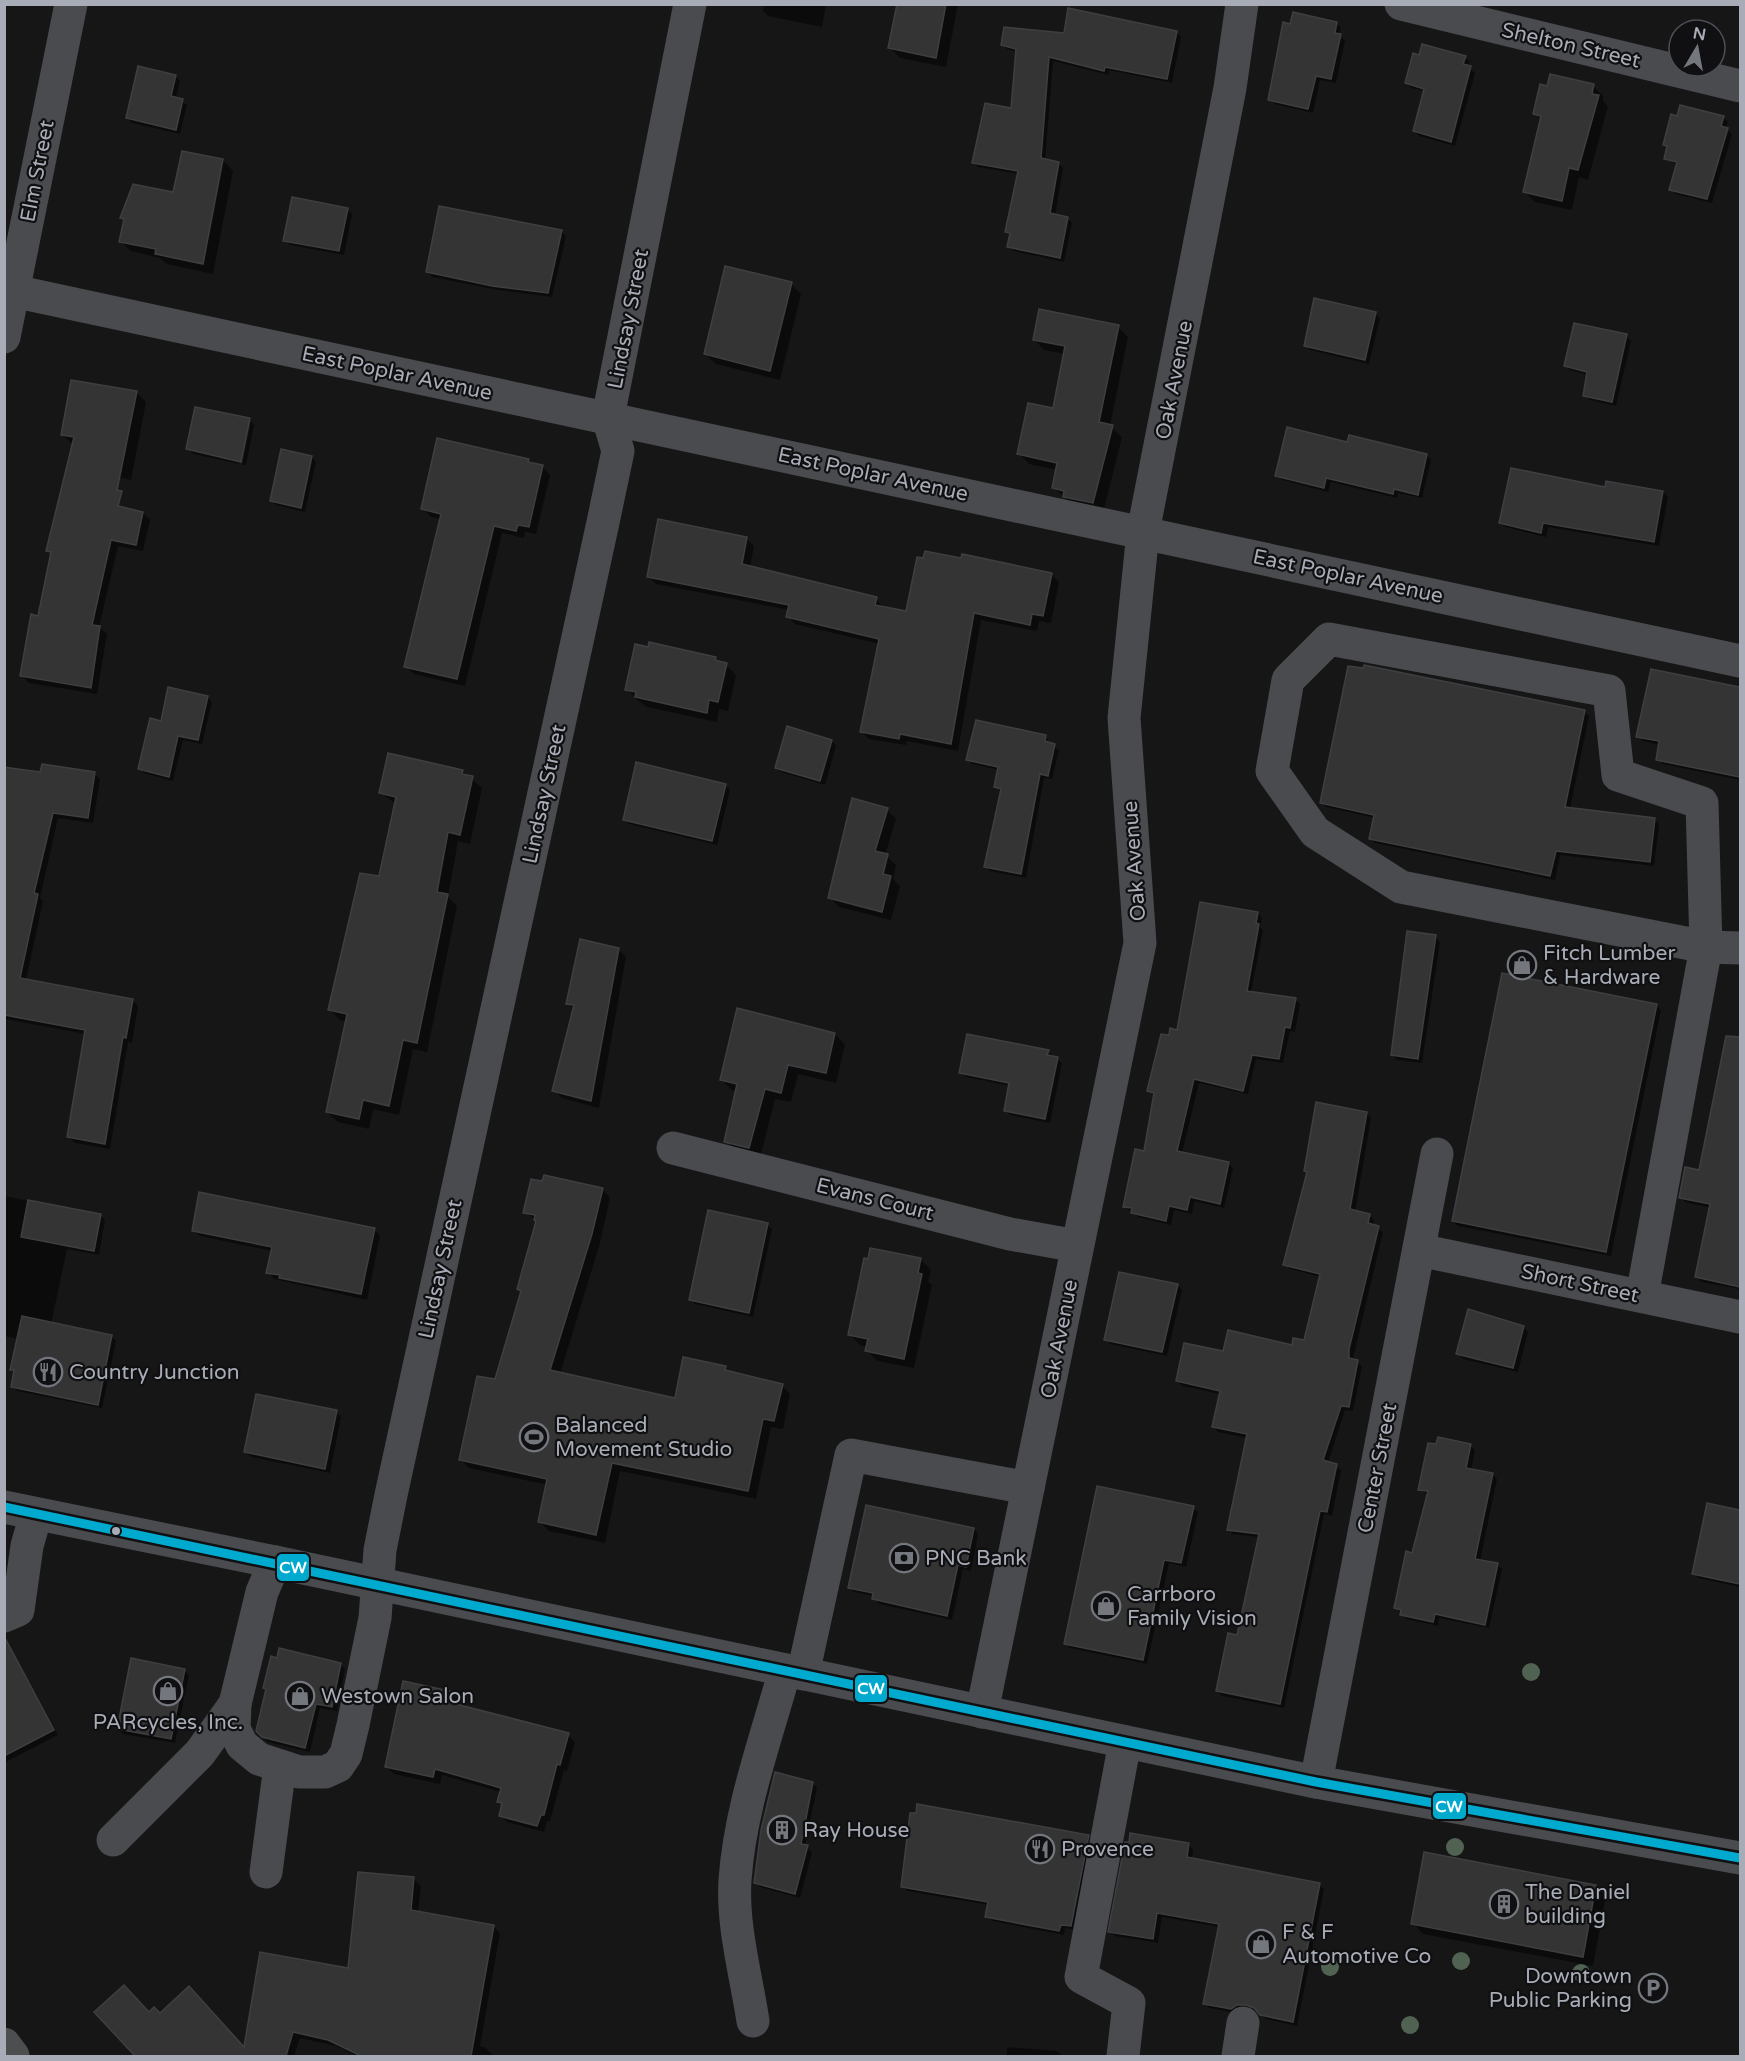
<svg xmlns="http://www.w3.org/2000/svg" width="1745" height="2061" viewBox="0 0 1745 2061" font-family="'Varela Round',sans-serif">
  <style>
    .shadow { fill: #0007 }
    .building { fill: #343435; stroke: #3e3f42; stroke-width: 1.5 }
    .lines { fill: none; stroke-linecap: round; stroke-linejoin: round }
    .minor { stroke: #4a4b4e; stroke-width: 33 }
    .major { stroke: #4c4e50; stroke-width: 33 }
    .bus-1-casing { stroke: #101012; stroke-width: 14 }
    .bus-1 { stroke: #00a9ce; stroke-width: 9 }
    .tree { fill: #506251 }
    .bus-dot { fill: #a7acb6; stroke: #101012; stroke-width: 2 }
    .labels { text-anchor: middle; stroke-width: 4.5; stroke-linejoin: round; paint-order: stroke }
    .street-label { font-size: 21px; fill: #a7acb6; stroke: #101012 }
    .poi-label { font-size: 21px; fill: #a7acb6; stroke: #101012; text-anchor: start }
    .line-badge { stroke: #101012; stroke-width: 2 }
    .badge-label { font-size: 16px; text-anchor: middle; font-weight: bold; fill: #fff }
  </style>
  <rect width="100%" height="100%" fill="#161616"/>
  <g class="shadow">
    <path d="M 764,4 L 826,4 L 822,27 L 768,16 L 763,11 Z"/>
    <path d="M 898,4 L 958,4 L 946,67 L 900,58 L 890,48 Z"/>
    <path d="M 1336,23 L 1341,28 L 1339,35 L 1345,41 L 1336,83 L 1320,80 L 1313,113 L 1275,104 L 1270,100 L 1291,25 Z"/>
    <path d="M 1176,32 L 1181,37 L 1172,83 L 1109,70 L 1109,75 L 1053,61 L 1045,161 L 1058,163 L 1063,168 L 1055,216 L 1068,219 L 1072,223 L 1064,262 L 1014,251 L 1009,246 L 1011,236 L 1006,231 L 1019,174 L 978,167 L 974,162 L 1012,110 L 1017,52 L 1007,49 L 1003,45 L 1065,35 Z"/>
    <path d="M 1465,57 L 1470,62 L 1468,67 L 1475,73 L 1455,146 L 1419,136 L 1414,131 L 1425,91 L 1411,88 L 1406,83 Z"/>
    <path d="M 175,76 L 180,81 L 176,98 L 187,105 L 180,134 L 132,123 L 127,118 Z"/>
    <path d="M 1593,86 L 1603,96 L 1603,101 L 1608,106 L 1588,180 L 1579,177 L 1572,210 L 1535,202 L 1525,192 L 1542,120 L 1535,113 L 1548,88 Z"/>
    <path d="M 1723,118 L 1728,122 L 1726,129 L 1732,134 L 1712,203 L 1676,194 L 1671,189 L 1677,165 L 1666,158 L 1668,148 L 1664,145 Z"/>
    <path d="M 223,160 L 233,171 L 213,274 L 167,264 L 160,258 L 131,251 L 120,241 L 125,221 L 121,218 L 174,194 Z"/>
    <path d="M 347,209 L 352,214 L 344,255 L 290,245 L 285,240 Z"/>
    <path d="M 561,231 L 566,236 L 552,297 L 498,290 L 432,277 L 428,272 Z"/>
    <path d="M 791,284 L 801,294 L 780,380 L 716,364 L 705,354 Z"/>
    <path d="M 1375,314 L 1380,318 L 1369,364 L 1310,350 L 1305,345 Z"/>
    <path d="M 1118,327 L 1128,337 L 1110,426 L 1122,437 L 1103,513 L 1075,507 L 1053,487 L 1057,470 L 1029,464 L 1019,453 L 1054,409 L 1065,354 L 1044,350 L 1034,339 Z"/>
    <path d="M 1626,336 L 1631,341 L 1616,406 L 1590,400 L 1585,396 L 1588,375 L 1570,370 L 1565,366 Z"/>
    <path d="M 136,392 L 146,402 L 131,480 L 79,468 L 69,458 L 73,445 L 62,434 Z"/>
    <path d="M 197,409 L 251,421 L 248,421 L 239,464 L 193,454 L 188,449 Z"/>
    <path d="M 251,421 L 254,425 L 246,465 L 242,465 Z"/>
    <path d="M 1348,443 L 1427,456 L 1431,460 L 1422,498 L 1398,493 L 1397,498 L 1331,482 L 1328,492 L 1282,480 L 1277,476 Z"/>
    <path d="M 312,457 L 316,462 L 305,512 L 276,505 L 271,500 Z"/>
    <path d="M 528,461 L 542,467 L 550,475 L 536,534 L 525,532 L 524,538 L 502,533 L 465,686 L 414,674 L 406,666 L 441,519 L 431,517 L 423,509 Z"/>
    <path d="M 1606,489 L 1663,492 L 1668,497 L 1659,546 L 1548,527 L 1546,537 L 1505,527 L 1500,523 Z"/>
    <path d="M 143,513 L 150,520 L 143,551 L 118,546 L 99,627 L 107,634 L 97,694 L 29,683 L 22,676 L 39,617 L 52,554 L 48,550 Z"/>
    <path d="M 747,539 L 754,546 L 750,567 L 876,598 L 883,608 L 907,613 L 1051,574 L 1059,582 L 1051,623 L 1039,621 L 1037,631 L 981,620 L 958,751 L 907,741 L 906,745 L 869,739 L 861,731 L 880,644 L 795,624 L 788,617 L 789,610 L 656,584 L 649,577 Z"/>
    <path d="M 649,648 L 715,658 L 726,665 L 736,675 L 728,711 L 719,709 L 717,722 L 647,707 L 637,700 L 627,689 Z"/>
    <path d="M 1652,670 L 1740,688 L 1740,780 L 1663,764 L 1658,759 L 1660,745 L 1643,741 L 1638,736 Z"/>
    <path d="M 207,697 L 212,702 L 202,744 L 183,740 L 173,781 L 144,773 L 140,768 L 162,723 Z"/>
    <path d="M 1584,712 L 1589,716 L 1570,809 L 1654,819 L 1659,824 L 1654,866 L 1560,855 L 1555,880 L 1375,843 L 1370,838 L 1375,818 L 1326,807 L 1321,802 Z"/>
    <path d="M 788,728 L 832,741 L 836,746 L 825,785 L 781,772 L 776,768 Z"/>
    <path d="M 1045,736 L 1050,744 L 1059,750 L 1052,779 L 1044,778 L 1026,878 L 990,871 L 985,866 L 1002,792 L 995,787 L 999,770 L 972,764 L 968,759 Z"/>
    <path d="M 4,768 L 42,774 L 94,774 L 100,779 L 93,823 L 58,818 L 40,898 L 43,901 L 26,980 L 132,1000 L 138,1006 L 132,1043 L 128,1042 L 110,1149 L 75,1143 L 69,1137 L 86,1034 L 4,1019 Z"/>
    <path d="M 462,771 L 482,788 L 470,844 L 458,841 L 448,897 L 457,906 L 427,1052 L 413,1049 L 399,1115 L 373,1109 L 369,1129 L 338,1122 L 327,1112 L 347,1022 L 340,1020 L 330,1010 L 353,902 L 356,903 L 380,878 L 396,804 L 381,793 Z"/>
    <path d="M 725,785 L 730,790 L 717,845 L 629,824 L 624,819 Z"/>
    <path d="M 887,810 L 896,819 L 885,855 L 896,865 L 893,879 L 900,886 L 891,920 L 839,907 L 830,898 Z"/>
    <path d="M 1257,913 L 1262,918 L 1260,927 L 1263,930 L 1251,993 L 1295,1000 L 1300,1004 L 1295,1032 L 1290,1031 L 1283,1063 L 1256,1059 L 1248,1094 L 1199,1083 L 1182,1153 L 1228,1163 L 1233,1168 L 1224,1208 L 1194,1201 L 1192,1214 L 1174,1210 L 1171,1225 L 1138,1217 L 1124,1206 L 1145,1153 L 1154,1096 L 1149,1091 L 1170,1037 L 1178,1032 Z"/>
    <path d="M 1436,937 L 1440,942 L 1422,1063 L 1397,1060 L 1393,1055 Z"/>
    <path d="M 618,949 L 626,957 L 599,1108 L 562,1098 L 554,1090 L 574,1009 L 568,1003 Z"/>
    <path d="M 1656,1005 L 1661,1010 L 1611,1256 L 1458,1226 L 1453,1221 Z"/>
    <path d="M 835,1034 L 845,1045 L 836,1083 L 798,1074 L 791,1102 L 775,1099 L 760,1158 L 736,1151 L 726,1141 L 737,1091 L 732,1090 L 721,1080 Z"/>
    <path d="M 1048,1051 L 1047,1062 L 1049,1053 L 1062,1063 L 1050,1123 L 1010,1115 L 1005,1110 L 1010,1086 L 966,1077 L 961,1072 Z"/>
    <path d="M 1740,1070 L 1740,1289 L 1701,1282 L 1697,1277 L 1711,1208 L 1685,1202 L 1681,1197 L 1700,1171 Z"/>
    <path d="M 1367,1113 L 1371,1118 L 1355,1212 L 1369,1215 L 1374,1220 L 1373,1226 L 1383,1232 L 1354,1354 L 1353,1360 L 1362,1366 L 1353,1411 L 1345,1410 L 1328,1463 L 1341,1470 L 1332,1516 L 1324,1514 L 1284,1708 L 1222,1696 L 1218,1691 L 1238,1637 L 1259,1537 L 1233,1534 L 1228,1529 L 1248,1438 L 1218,1432 L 1214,1427 L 1220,1394 L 1182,1386 L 1177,1381 L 1224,1353 L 1293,1347 L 1305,1342 L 1321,1277 L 1290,1269 L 1285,1264 L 1308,1174 L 1305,1171 Z"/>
    <path d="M 602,1189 L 610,1198 L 600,1243 L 560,1374 L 676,1400 L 725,1368 L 730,1373 L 782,1385 L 790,1394 L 783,1429 L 771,1427 L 756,1499 L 620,1471 L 605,1543 L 549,1531 L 540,1522 L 548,1485 L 469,1468 L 460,1459 L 496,1381 L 522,1293 L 518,1289 L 538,1222 L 525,1212 Z"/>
    <path d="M 4,1196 L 100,1215 L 105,1220 L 99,1255 L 67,1249 L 51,1324 L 111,1336 L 116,1341 L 102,1408 L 17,1391 L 12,1386 L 15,1372 L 12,1369 L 18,1339 L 4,1336 Z"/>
    <path d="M 767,1225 L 772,1229 L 753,1317 L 695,1304 L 690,1300 Z"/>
    <path d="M 374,1229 L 380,1236 L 367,1300 L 274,1279 L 268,1272 L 272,1251 L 200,1236 L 193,1230 Z"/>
    <path d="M 921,1260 L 931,1270 L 928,1282 L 932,1285 L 914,1368 L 877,1361 L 867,1350 L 868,1347 L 860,1345 L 850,1335 Z"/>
    <path d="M 1177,1285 L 1182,1290 L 1167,1356 L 1110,1344 L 1106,1339 Z"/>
    <path d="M 1523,1327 L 1528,1332 L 1518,1372 L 1463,1359 L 1458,1354 Z"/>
    <path d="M 336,1412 L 341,1417 L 330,1473 L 251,1457 L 246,1452 Z"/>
    <path d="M 1470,1445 L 1475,1450 L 1471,1470 L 1492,1474 L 1497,1479 L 1480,1561 L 1497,1565 L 1502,1569 L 1489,1628 L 1439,1618 L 1438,1626 L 1406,1619 L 1395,1607 L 1413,1555 L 1428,1495 L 1420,1489 Z"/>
    <path d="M 1193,1508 L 1198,1512 L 1186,1567 L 1169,1563 L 1147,1664 L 1070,1648 L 1065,1643 Z"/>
    <path d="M 1734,1510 L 1740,1512 L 1740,1587 L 1698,1578 L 1694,1573 Z"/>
    <path d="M 974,1529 L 978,1534 L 971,1571 L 963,1569 L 952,1620 L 879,1604 L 874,1596 L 854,1592 L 849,1588 Z"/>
    <path d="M 7,1643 L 58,1735 L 4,1763 L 4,1644 Z"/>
    <path d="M 340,1665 L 345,1669 L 337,1711 L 320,1708 L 310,1752 L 268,1742 L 259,1733 Z"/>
    <path d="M 184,1670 L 189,1675 L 175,1743 L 123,1734 L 118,1729 Z"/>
    <path d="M 404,1683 L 450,1692 L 457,1700 L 456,1705 L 568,1735 L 575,1742 L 567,1771 L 564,1770 L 550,1821 L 547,1821 L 544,1832 L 507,1822 L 500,1815 L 503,1805 L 499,1801 L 501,1792 L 442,1775 L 440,1784 L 394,1774 L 387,1767 Z"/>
    <path d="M 812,1783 L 817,1788 L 805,1846 L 812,1852 L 800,1898 L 760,1887 L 755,1882 Z"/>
    <path d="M 917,1815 L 1088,1836 L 1093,1841 L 1076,1930 L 1065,1928 L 1064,1935 L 992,1921 L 987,1916 L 989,1905 L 907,1891 L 903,1886 Z"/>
    <path d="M 1189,1845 L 1193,1850 L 1192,1859 L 1319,1885 L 1324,1889 L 1297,2026 L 1266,2019 L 1252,2009 L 1242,2010 L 1236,2013 L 1209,2008 L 1205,2003 L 1220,1927 L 1162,1917 L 1158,1943 L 1115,1936 L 1110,1932 Z"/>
    <path d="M 414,1879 L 421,1886 L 418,1913 L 493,1926 L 500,1933 L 480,2046 L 486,2048 L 493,2056 L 357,2056 L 336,2046 L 300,2038 L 294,2056 L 137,2056 L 96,2012 L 160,2015 L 245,2049 L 350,1970 Z"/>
    <path d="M 1596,1886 L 1606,1896 L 1593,1966 L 1423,1934 L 1413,1923 Z"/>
    <path d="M 1007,2047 L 1057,2051 L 1063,2056 L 1007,2056 Z"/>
  </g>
  <g class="building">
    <path d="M 897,4 L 946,4 L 936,58 L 888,48 Z"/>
    <path d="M 1068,8 L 1177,31 L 1167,79 L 1105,67 L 1104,71 L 1049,57 L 1041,158 L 1059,162 L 1050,213 L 1068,217 L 1060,258 L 1007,247 L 1010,233 L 1005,232 L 1018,171 L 972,163 L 985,103 L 1011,108 L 1016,49 L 1001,45 L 1004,27 L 1064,33 Z"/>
    <path d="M 1293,12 L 1337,22 L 1335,33 L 1341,34 L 1331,79 L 1316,76 L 1308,109 L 1268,100 L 1283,22 L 1290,24 Z"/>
    <path d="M 1422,44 L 1466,56 L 1463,64 L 1471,66 L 1451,142 L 1413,131 L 1424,89 L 1405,83 L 1413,53 L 1419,55 Z"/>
    <path d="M 138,66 L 176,75 L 171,96 L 183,99 L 176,130 L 126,118 Z"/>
    <path d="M 1550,74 L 1594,84 L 1592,94 L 1599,95 L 1578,170 L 1569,168 L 1562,201 L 1523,192 L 1541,116 L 1533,114 L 1540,84 L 1547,86 Z"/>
    <path d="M 1680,105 L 1724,116 L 1721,126 L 1728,128 L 1707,199 L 1669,190 L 1677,162 L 1664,159 L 1667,146 L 1663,145 L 1671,114 L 1677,116 Z"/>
    <path d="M 182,151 L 223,159 L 203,264 L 155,254 L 156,249 L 119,242 L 124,219 L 120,218 L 133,184 L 173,192 Z"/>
    <path d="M 292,197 L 348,208 L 339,251 L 283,241 Z"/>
    <path d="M 439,206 L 562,230 L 548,293 L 492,286 L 426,272 Z"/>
    <path d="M 725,266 L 792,282 L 770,371 L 704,354 Z"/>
    <path d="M 1314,298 L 1376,312 L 1365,360 L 1304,346 Z"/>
    <path d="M 1039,309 L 1119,325 L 1099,422 L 1113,425 L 1093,503 L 1063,497 L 1064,491 L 1052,488 L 1057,463 L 1017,454 L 1028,403 L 1053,408 L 1065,346 L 1033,340 Z"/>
    <path d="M 1574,323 L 1627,334 L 1612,402 L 1583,396 L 1587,372 L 1564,366 Z"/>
    <path d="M 71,380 L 137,391 L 117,490 L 122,491 L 118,506 L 143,512 L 136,545 L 111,540 L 92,625 L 100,626 L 91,688 L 20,676 L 31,614 L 38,616 L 51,552 L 46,551 L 74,437 L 61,435 Z"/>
    <path d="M 195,407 L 250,418 L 241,462 L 186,449 Z"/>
    <path d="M 1287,427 L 1347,442 L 1349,435 L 1427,454 L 1418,495 L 1394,489 L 1393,494 L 1326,478 L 1324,488 L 1275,476 Z"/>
    <path d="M 437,438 L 529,459 L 528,462 L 543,465 L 529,527 L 518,525 L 516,531 L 494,526 L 457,679 L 404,667 L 441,514 L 421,509 Z"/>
    <path d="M 281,449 L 312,456 L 301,508 L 270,501 Z"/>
    <path d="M 1511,468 L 1605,487 L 1606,481 L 1663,491 L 1654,542 L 1543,523 L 1541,533 L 1499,523 Z"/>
    <path d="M 658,519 L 747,537 L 742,564 L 877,597 L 875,605 L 906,611 L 917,557 L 923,558 L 925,551 L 961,558 L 962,554 L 1052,573 L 1043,616 L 1032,614 L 1030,625 L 974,613 L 951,744 L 900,734 L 899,739 L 860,732 L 879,639 L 786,617 L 789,605 L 647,577 Z"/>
    <path d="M 649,642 L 716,657 L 715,660 L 727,663 L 718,702 L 709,700 L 707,713 L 635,697 L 636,692 L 625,690 L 635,644 L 648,647 Z"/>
    <path d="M 1364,665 L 1585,710 L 1565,807 L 1655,818 L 1650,862 L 1556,851 L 1550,876 L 1369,839 L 1374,815 L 1320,803 L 1348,666 L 1363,668 Z"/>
    <path d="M 1651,669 L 1740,687 L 1740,777 L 1656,760 L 1659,741 L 1636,737 Z"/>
    <path d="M 168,687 L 208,696 L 198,740 L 178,736 L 169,777 L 138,769 L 150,718 L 161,721 Z"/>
    <path d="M 976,720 L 1046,735 L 1045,741 L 1055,744 L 1048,776 L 1040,774 L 1021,874 L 984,867 L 1001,789 L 994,787 L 998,767 L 966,760 Z"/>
    <path d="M 787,726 L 832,740 L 820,781 L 775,768 Z"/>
    <path d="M 388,753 L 463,770 L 462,774 L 473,776 L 460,835 L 448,832 L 437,892 L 448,894 L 417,1043 L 403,1040 L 389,1106 L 363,1100 L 359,1119 L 326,1112 L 347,1014 L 328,1010 L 360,873 L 379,876 L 396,797 L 379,793 Z"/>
    <path d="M 636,762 L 726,784 L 712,841 L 623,820 Z"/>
    <path d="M 42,764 L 95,772 L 88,818 L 53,813 L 34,893 L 38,894 L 20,978 L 133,999 L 126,1038 L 123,1037 L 105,1144 L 67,1137 L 85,1030 L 4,1015 L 4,767 L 40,772 Z"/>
    <path d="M 852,798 L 888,808 L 875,851 L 888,854 L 883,874 L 891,876 L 882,912 L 828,898 Z"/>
    <path d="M 1200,902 L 1258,912 L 1256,923 L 1259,924 L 1247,991 L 1296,998 L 1290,1028 L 1285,1027 L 1279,1059 L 1252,1055 L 1243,1091 L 1194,1079 L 1177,1151 L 1229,1162 L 1220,1204 L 1190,1197 L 1187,1210 L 1169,1206 L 1166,1221 L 1131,1213 L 1132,1208 L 1123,1207 L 1135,1149 L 1144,1151 L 1154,1093 L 1147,1091 L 1161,1034 L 1169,1035 L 1170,1028 L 1177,1030 Z"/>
    <path d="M 1407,931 L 1436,935 L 1418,1059 L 1391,1055 Z"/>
    <path d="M 580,939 L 619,948 L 591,1101 L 552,1091 L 574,1005 L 566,1004 Z"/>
    <path d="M 1502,973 L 1657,1004 L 1606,1252 L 1452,1221 Z"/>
    <path d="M 737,1008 L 835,1033 L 826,1073 L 788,1065 L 781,1093 L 765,1089 L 749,1148 L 724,1142 L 737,1084 L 720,1080 Z"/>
    <path d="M 967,1034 L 1049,1050 L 1047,1055 L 1058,1057 L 1045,1119 L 1004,1111 L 1009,1083 L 959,1073 Z"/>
    <path d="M 1726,1036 L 1740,1037 L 1740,1287 L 1695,1277 L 1710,1204 L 1679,1198 L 1685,1167 L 1699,1170 Z"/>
    <path d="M 1316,1102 L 1367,1112 L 1350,1209 L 1370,1214 L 1368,1223 L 1379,1226 L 1349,1349 L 1349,1358 L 1358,1360 L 1349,1407 L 1341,1406 L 1323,1460 L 1337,1464 L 1327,1512 L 1320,1511 L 1280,1704 L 1216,1691 L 1228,1633 L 1237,1635 L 1259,1534 L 1227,1530 L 1247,1434 L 1212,1427 L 1220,1391 L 1176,1381 L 1184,1343 L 1223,1351 L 1228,1330 L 1292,1345 L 1293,1338 L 1304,1340 L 1320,1274 L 1283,1265 L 1307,1172 L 1304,1171 Z"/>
    <path d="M 544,1175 L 603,1188 L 592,1234 L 550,1370 L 675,1398 L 683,1357 L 726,1366 L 725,1370 L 783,1384 L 774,1421 L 763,1419 L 748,1491 L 612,1463 L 596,1535 L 538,1522 L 547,1479 L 459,1460 L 477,1376 L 495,1379 L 521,1291 L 517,1289 L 536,1221 L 534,1220 L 535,1215 L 523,1213 L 531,1179 L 542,1181 Z"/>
    <path d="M 199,1192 L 375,1228 L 361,1294 L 279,1278 L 280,1275 L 266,1273 L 272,1247 L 192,1231 Z"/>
    <path d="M 28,1200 L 101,1214 L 94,1251 L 21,1237 Z"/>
    <path d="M 708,1210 L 768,1223 L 749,1313 L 689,1300 Z"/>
    <path d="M 870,1248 L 921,1258 L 918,1273 L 922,1274 L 904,1359 L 865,1351 L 868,1339 L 848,1335 L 864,1258 L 868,1259 Z"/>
    <path d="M 1119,1272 L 1178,1284 L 1162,1352 L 1104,1340 Z"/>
    <path d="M 1468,1309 L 1524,1326 L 1513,1368 L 1456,1354 Z"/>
    <path d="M 22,1316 L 112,1335 L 98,1405 L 11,1387 L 14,1370 L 10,1370 Z"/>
    <path d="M 256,1394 L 337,1410 L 325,1469 L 244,1452 Z"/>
    <path d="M 1438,1437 L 1471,1444 L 1466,1468 L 1493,1473 L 1475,1559 L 1498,1563 L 1485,1625 L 1435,1614 L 1433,1622 L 1400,1615 L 1401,1610 L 1394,1608 L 1406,1551 L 1412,1553 L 1428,1491 L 1418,1490 L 1428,1443 L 1436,1444 Z"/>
    <path d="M 1097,1486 L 1194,1506 L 1181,1563 L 1164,1560 L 1143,1660 L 1064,1644 Z"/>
    <path d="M 1707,1503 L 1740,1510 L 1740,1584 L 1692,1574 Z"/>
    <path d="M 866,1505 L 974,1528 L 966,1567 L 958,1565 L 947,1616 L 872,1599 L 873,1593 L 848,1588 Z"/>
    <path d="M 4,1636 L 54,1730 L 4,1756 Z"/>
    <path d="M 279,1648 L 341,1663 L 332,1707 L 316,1704 L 305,1748 L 262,1737 L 256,1731 L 266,1689 L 263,1688 L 271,1656 L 277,1658 Z"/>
    <path d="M 131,1658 L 185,1669 L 171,1739 L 117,1729 Z"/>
    <path d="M 403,1681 L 450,1691 L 448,1702 L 569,1733 L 560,1765 L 557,1764 L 544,1815 L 541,1815 L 537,1826 L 499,1816 L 502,1803 L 497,1802 L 501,1788 L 435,1769 L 433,1777 L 385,1767 Z"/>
    <path d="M 775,1772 L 813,1782 L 801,1844 L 808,1845 L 795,1894 L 754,1883 L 761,1830 Z"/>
    <path d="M 917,1804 L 1089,1835 L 1071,1926 L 1061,1925 L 1059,1931 L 985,1917 L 988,1902 L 901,1887 L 910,1813 L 916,1813 Z"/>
    <path d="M 1130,1833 L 1189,1843 L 1187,1857 L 1320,1883 L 1293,2022 L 1260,2015 L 1254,2008 L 1246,2005 L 1237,2005 L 1231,2009 L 1203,2004 L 1219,1924 L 1157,1913 L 1153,1939 L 1108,1932 L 1125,1842 L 1129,1842 Z"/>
    <path d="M 1424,1852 L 1596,1885 L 1583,1957 L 1411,1924 Z"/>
    <path d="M 358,1872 L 414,1877 L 411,1910 L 494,1925 L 471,2056 L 361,2056 L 328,2040 L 293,2032 L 286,2056 L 135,2056 L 94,2012 L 124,1985 L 149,2012 L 154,2007 L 160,2013 L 189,1986 L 244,2047 L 260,1952 L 348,1968 Z"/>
  </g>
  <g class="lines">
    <g class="minor">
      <path d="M 1401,4 L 1740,86"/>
      <path d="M 4,289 L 1740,661"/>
      <path d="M 4,337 L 71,4"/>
      <path d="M 673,1148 L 1010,1234 L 1077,1246"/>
      <path d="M 1419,1250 L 1740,1317"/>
      <path d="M 1642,1296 L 1706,947 L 1702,803 L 1618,775 L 1609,691 L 1329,639 L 1288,680 L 1272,771 L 1315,832 L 1401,887 L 1706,947 L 1740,948"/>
      <path d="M 4,1507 L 275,1562 L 1316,1782 L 1740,1858"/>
      <path d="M 275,1562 L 262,1592 L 235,1704 L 234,1729 L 242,1745 L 259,1759 L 299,1772 L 325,1772 L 338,1766 L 346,1754 L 353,1725 L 375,1618 L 380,1550 L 391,1495 L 602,527 L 618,451 L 608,417 L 690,4"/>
      <path d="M 4,1616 L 18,1610 L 27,1546 L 36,1514"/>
      <path d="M 803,1674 L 851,1455 L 1028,1488"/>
      <path d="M 982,1712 L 1140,943 L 1124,718 L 1143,532 L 1230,88 L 1242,4"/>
      <path d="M 1316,1782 L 1437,1154"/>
      <path d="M 113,1840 L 200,1753 L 235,1704"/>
      <path d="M 266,1872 L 280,1766"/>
      <path d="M 753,2021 C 746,1975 732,1926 735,1880 C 740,1808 766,1739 785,1670"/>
      <path d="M 1123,2056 L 1129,2003 L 1081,1977 L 1125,1742"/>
      <path d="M 1238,2056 L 1243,2023"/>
    </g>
    <path class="major" d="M 4,2044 L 13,2056"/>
    <g class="bus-1-casing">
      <path id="bus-1" d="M 4,1507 L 1316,1782 L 1740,1858"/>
    </g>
    <use href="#bus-1" class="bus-1"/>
  </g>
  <g class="tree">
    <circle cx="1531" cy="1672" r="9"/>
    <circle cx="1455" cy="1847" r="9"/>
    <circle cx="1461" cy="1961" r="9"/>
    <circle cx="1330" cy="1967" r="9"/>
    <circle cx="1581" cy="1973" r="9"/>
    <circle cx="1410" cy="2025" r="9"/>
  </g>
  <defs>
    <g id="shop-ring" transform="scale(1.5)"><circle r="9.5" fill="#101012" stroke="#74787e" stroke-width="1.5"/><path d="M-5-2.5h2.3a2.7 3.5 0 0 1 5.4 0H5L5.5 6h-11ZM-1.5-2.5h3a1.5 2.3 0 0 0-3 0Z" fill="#74787e"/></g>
    <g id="restaurant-ring" transform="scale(1.5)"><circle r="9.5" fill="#101012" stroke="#74787e" stroke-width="1.5"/><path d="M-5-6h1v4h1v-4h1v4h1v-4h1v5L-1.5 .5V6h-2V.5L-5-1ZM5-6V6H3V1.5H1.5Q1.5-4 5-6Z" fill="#74787e"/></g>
    <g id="stadium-ring" transform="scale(1.5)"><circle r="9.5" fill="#101012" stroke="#74787e" stroke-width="1.5"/><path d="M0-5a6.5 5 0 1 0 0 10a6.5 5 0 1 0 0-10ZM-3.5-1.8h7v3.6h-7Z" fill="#74787e"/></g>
    <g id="bank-ring" transform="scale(1.5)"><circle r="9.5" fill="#101012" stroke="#74787e" stroke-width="1.5"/><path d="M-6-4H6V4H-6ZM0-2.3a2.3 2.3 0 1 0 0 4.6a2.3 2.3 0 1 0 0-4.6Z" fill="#74787e"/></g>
    <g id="building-ring" transform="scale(1.5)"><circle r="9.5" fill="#101012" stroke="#74787e" stroke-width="1.5"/><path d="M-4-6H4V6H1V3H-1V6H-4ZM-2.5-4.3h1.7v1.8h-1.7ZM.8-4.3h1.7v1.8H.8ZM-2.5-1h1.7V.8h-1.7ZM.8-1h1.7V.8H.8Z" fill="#74787e"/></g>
    <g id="parking-ring" transform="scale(1.5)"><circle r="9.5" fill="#101012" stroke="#74787e" stroke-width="1.5"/><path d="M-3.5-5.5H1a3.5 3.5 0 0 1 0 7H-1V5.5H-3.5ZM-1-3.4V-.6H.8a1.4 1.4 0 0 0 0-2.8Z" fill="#74787e"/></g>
  </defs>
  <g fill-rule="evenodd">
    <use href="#shop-ring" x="1522" y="965"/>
    <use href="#restaurant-ring" x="48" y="1372"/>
    <use href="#stadium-ring" x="534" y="1437"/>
    <use href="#bank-ring" x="904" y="1558"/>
    <use href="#shop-ring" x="1106" y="1606"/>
    <use href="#shop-ring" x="168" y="1691"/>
    <use href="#shop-ring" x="300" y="1696"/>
    <use href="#building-ring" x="782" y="1830"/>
    <use href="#restaurant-ring" x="1040" y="1849"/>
    <use href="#building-ring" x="1504" y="1904"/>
    <use href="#shop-ring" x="1261" y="1944"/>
    <use href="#parking-ring" x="1653" y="1988"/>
  </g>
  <circle class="bus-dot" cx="116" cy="1531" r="5"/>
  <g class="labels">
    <g class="street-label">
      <text transform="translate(1571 45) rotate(13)" y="7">Shelton Street</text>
      <text transform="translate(37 171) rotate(-79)" y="7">Elm Street</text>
      <text transform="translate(628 319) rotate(-79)" y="7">Lindsay Street</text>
      <text transform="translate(397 373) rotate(12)" y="7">East Poplar Avenue</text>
      <text transform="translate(1174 380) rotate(-79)" y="7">Oak Avenue</text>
      <text transform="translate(873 474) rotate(12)" y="7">East Poplar Avenue</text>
      <text transform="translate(1348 576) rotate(12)" y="7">East Poplar Avenue</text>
      <text transform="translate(544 794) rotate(-78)" y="7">Lindsay Street</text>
      <text transform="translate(1134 861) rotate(-94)" y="7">Oak Avenue</text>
      <text transform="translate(875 1199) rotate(14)" y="7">Evans Court</text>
      <text transform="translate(440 1269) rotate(-78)" y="7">Lindsay Street</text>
      <text transform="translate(1580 1283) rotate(12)" y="7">Short Street</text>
      <text transform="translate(1059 1339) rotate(-79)" y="7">Oak Avenue</text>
      <text transform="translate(1377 1468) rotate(-79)" y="7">Center Street</text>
    </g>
    <g class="poi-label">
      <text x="1543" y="960">Fitch Lumber<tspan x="1543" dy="24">&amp; Hardware</tspan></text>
      <text x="69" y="1379">Country Junction</text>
      <text x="555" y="1432">Balanced<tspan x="555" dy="24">Movement Studio</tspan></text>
      <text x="925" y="1565">PNC Bank</text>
      <text x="1127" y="1601">Carrboro<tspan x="1127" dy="24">Family Vision</tspan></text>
      <text x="321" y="1703">Westown Salon</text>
      <text x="168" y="1729" text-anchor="middle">PARcycles, Inc.</text>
      <text x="803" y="1837">Ray House</text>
      <text x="1061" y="1856">Provence</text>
      <text x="1525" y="1899">The Daniel<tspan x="1525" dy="24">building</tspan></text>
      <text x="1282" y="1939">F &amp; F<tspan x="1282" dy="24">Automotive Co</tspan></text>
      <text x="1632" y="1983" text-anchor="end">Downtown<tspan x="1632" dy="24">Public Parking</tspan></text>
    </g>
  </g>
  <g class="line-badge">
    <rect x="276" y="1553" width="34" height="29" rx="6" fill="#00a9ce"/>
    <rect x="854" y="1674" width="34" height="29" rx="6" fill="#00a9ce"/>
    <rect x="1432" y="1792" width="35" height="28" rx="6" fill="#00a9ce"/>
  </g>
  <g class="badge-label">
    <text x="293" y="1573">CW</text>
    <text x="871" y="1694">CW</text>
    <text x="1449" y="1812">CW</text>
  </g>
  <rect width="1745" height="2061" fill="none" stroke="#a7acb6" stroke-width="12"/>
  <g transform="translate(1697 48) rotate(10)"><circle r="28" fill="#101012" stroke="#4c4e54" stroke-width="1.5"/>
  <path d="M0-4.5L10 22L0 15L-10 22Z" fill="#74787e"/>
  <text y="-9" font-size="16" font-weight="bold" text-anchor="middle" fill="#a7acb6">N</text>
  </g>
</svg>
